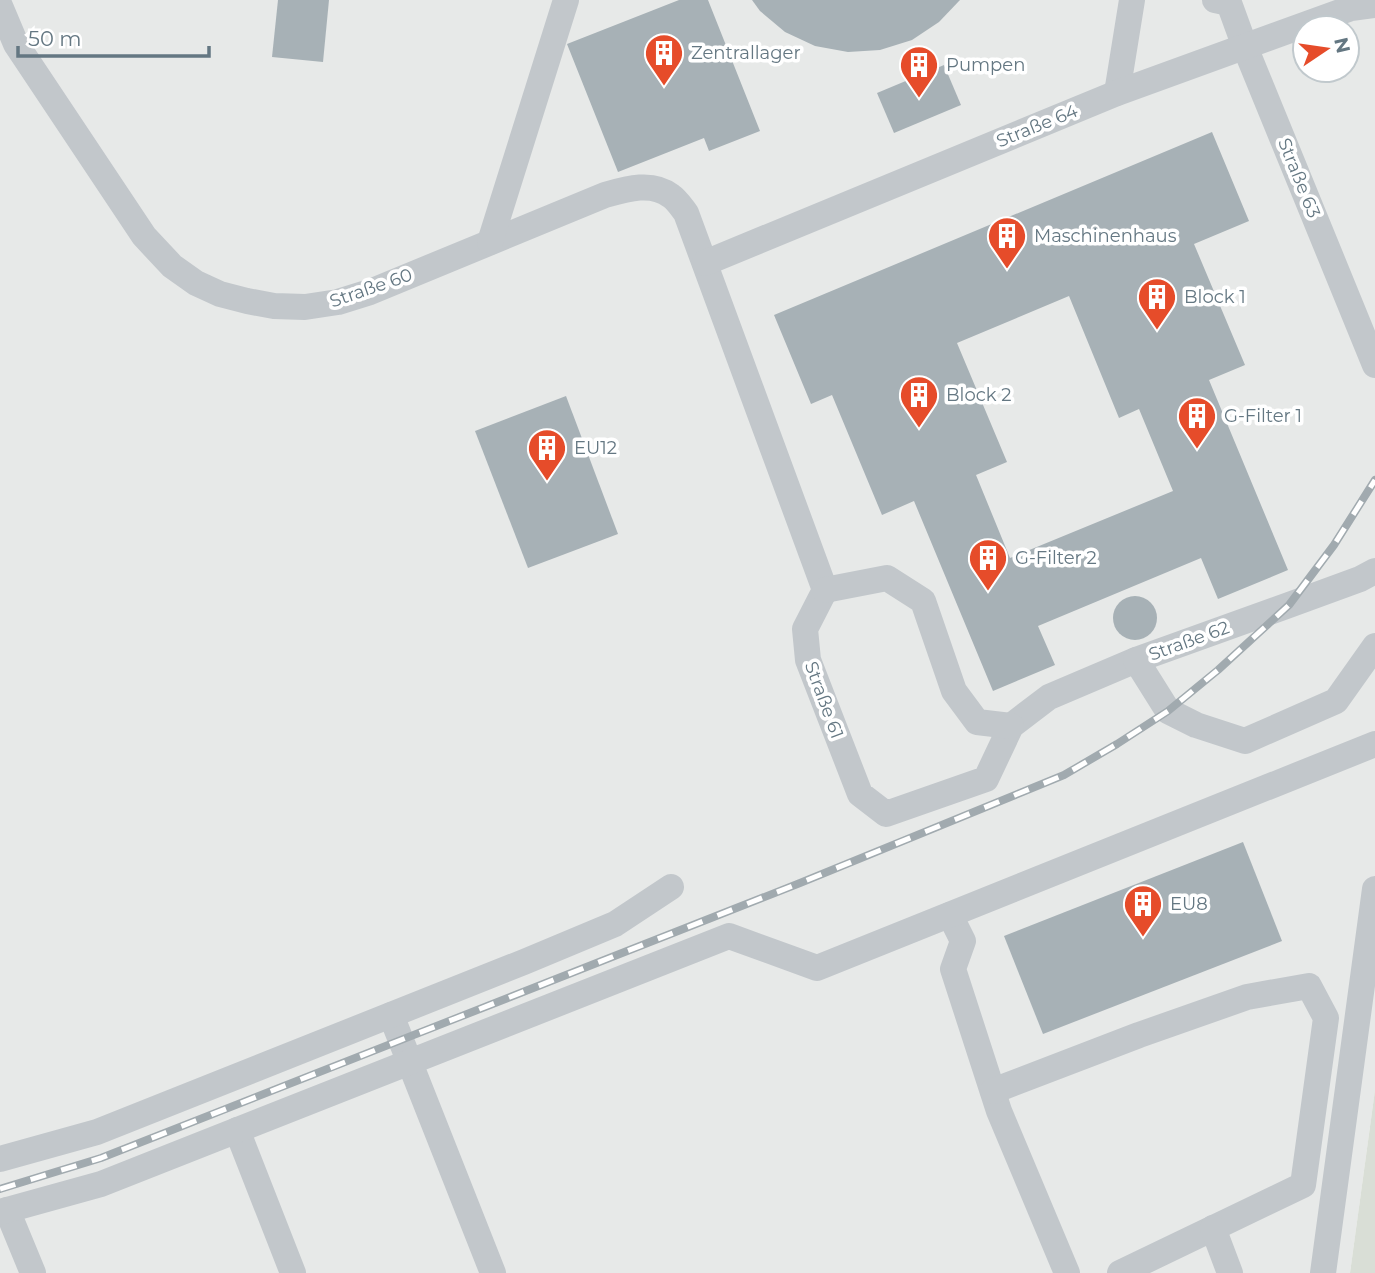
<svg xmlns="http://www.w3.org/2000/svg" width="1375" height="1273" viewBox="0 0 1375 1273" font-family="Montserrat,sans-serif">
  <style>
    .built { fill: #e7e9e8; fill-rule: evenodd }
    .green { fill: #d9ded6 }
    .building { fill: #a7b1b6; fill-rule: evenodd }
    .lines { fill: none; stroke-linecap: round; stroke-linejoin: round }
    .minor { stroke: #c2c7cb; stroke-width: 26 }
    .rail-casing { stroke: #a1aaaf; stroke-width: 8 }
    .rail { stroke: #fff; stroke-width: 5; stroke-dasharray: 16; stroke-linecap: butt }
    .labels { text-anchor: middle; stroke-width: 7; stroke-linejoin: round; paint-order: stroke }
    .poi-label { font-size: 18px; fill: #647782; stroke: #fff; text-anchor: start }
    .street-label { font-size: 18px; fill: #647782; stroke: #fff }
  </style>
  <rect width="100%" height="100%" fill="#f9f9f7"/>
  <path class="built" d="M 0,0 L 1375,0 L 1375,1090 L 1350,1273 L 0,1273 ZM 1305,28 L 1347,28 L 1347,70 L 1305,70 Z"/>
  <path class="green" d="M 1375,1090 L 1375,1273 L 1350,1273 Z"/>
  <g class="building">
    <path d="M 278,0 L 329,0 L 323,62 L 272,57 Z"/>
    <path d="M 679,0 L 708,0 L 760,131 L 709,151 L 704,138 L 618,172 L 567,44 Z"/>
    <path d="M 752,0 L 960,0 L 939,22 L 912,40 L 880,50 L 848,52 L 815,46 L 785,32 L 760,11 Z"/>
    <path d="M 944,65 L 961,105 L 894,133 L 877,93 Z"/>
    <path d="M 1212,132 L 1249,221 L 1194,244 L 1245,365 L 1209,380 L 1288,570 L 1218,599 L 1201,558 L 1038,626 L 1055,665 L 993,691 L 914,501 L 882,515 L 832,395 L 811,404 L 774,315 ZM 1069,296 L 1119,418 L 1139,409 L 1173,491 L 1010,558 L 976,475 L 1007,462 L 957,343 Z"/>
    <path d="M 566,396 L 618,534 L 528,568 L 475,431 Z"/>
    <circle cx="1135" cy="618" r="22"/>
    <path d="M 1243,842 L 1282,941 L 1043,1034 L 1004,936 Z"/>
  </g>
  <g class="lines">
    <g class="minor">
      <path d="M 1215,0 L 1229,3 L 1245,47 L 1375,365"/>
      <path d="M 0,6 L 16,44 L 144,236 L 172,266 L 196,283 L 220,294 L 247,301 L 274,306 L 305,307 L 338,302 L 370,292 L 605,195 C 626,189 652,181 671,196 C 677,200 682,208 686,213 L 825,590 L 805,629 L 808,660 L 860,794 L 886,814 L 986,779 L 1011,726 L 1049,697 L 1136,660 L 1289,605 L 1360,579 L 1375,571"/>
      <path d="M 1117,93 L 1132,0"/>
      <path d="M 490,242 L 566,0"/>
      <path d="M 705,263 L 1117,93 L 1351,8 L 1375,5"/>
      <path d="M 825,590 L 887,578 L 923,601 L 954,691 L 977,722 L 1011,726"/>
      <path d="M 1136,660 L 1168,711 L 1196,725 L 1245,741 L 1336,701 L 1375,646"/>
      <path d="M 950,915 L 963,941 L 953,969 L 999,1111 L 1067,1273"/>
      <path d="M 391,1015 L 493,1273"/>
      <path d="M 993,1091 L 1139,1035 L 1247,997 L 1309,986 L 1326,1018 L 1303,1185 L 1120,1273"/>
      <path d="M 237,1130 L 293,1273"/>
      <path d="M 0,1159 L 97,1132 L 524,962 L 615,924 L 671,887"/>
      <path d="M 7,1210 L 33,1273"/>
      <path d="M 0,1212 L 101,1184 L 729,936 L 817,968 L 1375,744"/>
      <path d="M 1213,1228 L 1230,1273"/>
      <path d="M 1323,1273 L 1375,889"/>
    </g>
    <g class="rail-casing">
      <path id="rail" d="M 0,1189 L 101,1158 L 800,883 L 1064,775 L 1117,744 L 1168,711 L 1218,670 L 1289,605 L 1334,545 L 1375,480"/>
    </g>
    <use href="#rail" class="rail"/>
  </g>
  <defs>
    <g id="building-pin" transform="scale(2.0125)"><path d="M0 17L-7.5 6A9.5 9.5 0 1 1 7.5 6Z" fill="#e64c2a" stroke="#fff"/><path d="M-4-6H4V6H1V3H-1V6H-4ZM-2.5-4.3h1.7v1.8h-1.7ZM.8-4.3h1.7v1.8H.8ZM-2.5-1h1.7V.8h-1.7ZM.8-1h1.7V.8H.8Z" fill="#fff"/></g>
  </defs>
  <g fill-rule="evenodd">
    <use href="#building-pin" x="664" y="53"/>
    <use href="#building-pin" x="919" y="65"/>
    <use href="#building-pin" x="1007" y="236"/>
    <use href="#building-pin" x="1157" y="297"/>
    <use href="#building-pin" x="919" y="395"/>
    <use href="#building-pin" x="1197" y="416"/>
    <use href="#building-pin" x="547" y="448"/>
    <use href="#building-pin" x="988" y="558"/>
    <use href="#building-pin" x="1143" y="904"/>
  </g>
  <g class="labels">
    <g class="poi-label">
      <text x="691" y="59">Zentrallager</text>
      <text x="946" y="71">Pumpen</text>
      <text x="1034" y="242">Maschinenhaus</text>
      <text x="1184" y="303">Block 1</text>
      <text x="946" y="401">Block 2</text>
      <text x="1224" y="422">G-Filter 1</text>
      <text x="574" y="454">EU12</text>
      <text x="1015" y="564">G-Filter 2</text>
      <text x="1170" y="910">EU8</text>
    </g>
    <g class="street-label">
      <text transform="translate(1037 126) rotate(-22)" y="6">Straße 64</text>
      <text transform="translate(1299 178) rotate(68)" y="6">Straße 63</text>
      <text transform="translate(371 288) rotate(-19)" y="6">Straße 60</text>
      <text transform="translate(1189 641) rotate(-20)" y="6">Straße 62</text>
      <text transform="translate(824 700) rotate(70)" y="6">Straße 61</text>
    </g>
  </g>
  <g transform="translate(1326 49) rotate(77)"><circle r="33" fill="#ffffff" stroke="#c1c9cd" stroke-width="2"/>
  <path d="M0-5L12 26L0 18L-12 26Z" fill="#e64c2a"/>
  <text y="-10" font-size="19" font-weight="bold" text-anchor="middle" fill="#647782">N</text>
  </g>
  <path d="M18 46v10h191v-10" fill="none" stroke="#647782" stroke-width="3.5"/>
  <text x="28" y="46" font-size="21" fill="#647782" stroke="#ffffff" stroke-width="5" paint-order="stroke">50 m</text>
</svg>
